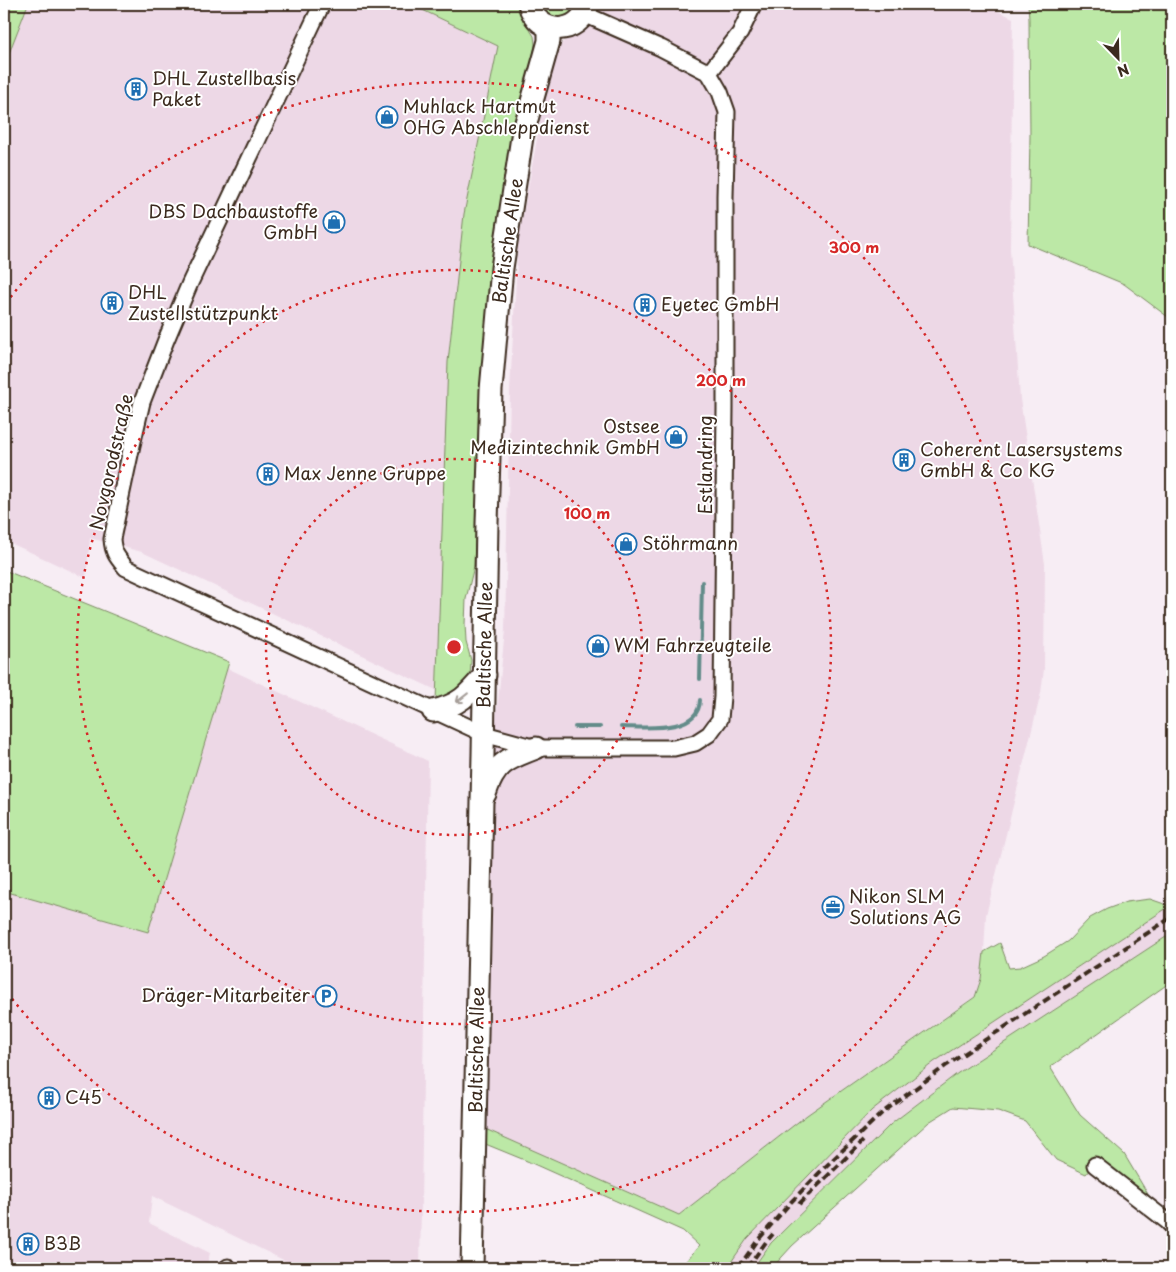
<svg xmlns="http://www.w3.org/2000/svg" width="1176" height="1272" viewBox="0 0 1176 1272" font-family="'Playpen Sans',sans-serif">
  <style>
    .built { fill: #edd8e6 }
    .green { fill: #bce8a6; stroke: #7c8962 }
    .lines { fill: none; stroke-linecap: round; stroke-linejoin: round }
    .stream { stroke: #638c8a; stroke-width: 4 }
    .street-casing { stroke: #3b2a1e; stroke-width: 19 }
    .secondary-casing { stroke: #3b2a1e; stroke-width: 25 }
    .street { stroke: #fff; stroke-width: 15 }
    .secondary { stroke: #fff; stroke-width: 21 }
    .rail { stroke: #3b2a1e; stroke-width: 4; stroke-dasharray: 8 4; stroke-linecap: butt }
    .oneway { stroke: #a79f9a }
    .ring { fill: none; stroke: #d62828; stroke-width: 2.5; stroke-dasharray: 2.5 5 }
    .labels { text-anchor: middle; stroke-width: 4; stroke-linejoin: round; paint-order: stroke }
    .poi-label { font-size: 18px; fill: #3b2a1e; stroke: #fff; text-anchor: start }
    .street-label { font-size: 18px; fill: #3b2a1e; stroke: #fff }
    .centre { fill: #d62828; stroke: #fff; stroke-width: 2.5 }
    .ring-label { font-size: 15px; text-anchor: middle; font-weight: bold; fill: #d62828; stroke: #fff; stroke-width: 4; stroke-linejoin: round; paint-order: stroke }
  </style>
  <rect width="100%" height="100%" fill="#f7edf4"/>
  <filter id="ink" filterUnits="userSpaceOnUse"><feTurbulence type="fractalNoise" baseFrequency=".02" numOctaves="2"/><feDisplacementMap in="SourceGraphic" scale="10" xChannelSelector="R" yChannelSelector="G"/><feConvolveMatrix kernelMatrix="1 2 1 2 8 2 1 2 1" color-interpolation-filters="sRGB"/></filter>
  <g filter="url(#ink)">
    <g class="built">
      <path d="M 28,4 L 410,4 L 498,46 L 464,214 L 436,690 L 142,552 L 90,538 L 86,578 L 4,540 L 4,66 Z"/>
      <path d="M 597,4 L 983,4 L 1013,18 L 1010,249 L 1020,399 L 1045,564 L 1044,669 L 1041,693 L 986,915 L 984,952 L 981,979 L 975,996 L 807,1115 L 679,1215 L 483,1128 L 490,783 L 505,630 L 510,390 L 518,243 L 549,73 L 556,54 L 563,42 L 583,32 L 589,24 Z"/>
      <path d="M 227,668 L 428,761 L 420,1268 L 300,1268 L 152,1196 L 149,1223 L 210,1253 L 206,1268 L 4,1268 L 4,891 L 148,932 Z"/>
      <path d="M 1172,904 L 1172,933 L 958,1073 L 891,1124 L 771,1243 L 753,1268 L 727,1268 L 747,1239 L 872,1110 L 934,1062 Z"/>
    </g>
    <g class="green">
      <path d="M 4,4 L 28,4 L 4,66 Z"/>
      <path d="M 410,4 L 518,4 L 522,18 L 534,36 L 535,44 L 480,418 L 474,566 L 466,599 L 465,624 L 466,642 L 471,660 L 470,678 L 466,688 L 436,701 L 448,362 L 464,214 L 498,46 Z"/>
      <path d="M 536,4 L 581,4 L 581,7 L 557,24 Z"/>
      <path d="M 1028,4 L 1172,4 L 1172,320 L 1124,284 L 1028,244 L 1030,136 L 1029,19 Z"/>
      <path d="M 4,570 L 229,662 L 148,932 L 4,891 Z"/>
      <path d="M 1150,899 L 1170,906 L 934,1062 L 872,1110 L 747,1239 L 727,1268 L 680,1268 L 699,1246 L 683,1231 L 527,1161 L 483,1143 L 483,1128 L 679,1215 L 807,1115 L 975,997 L 981,979 L 984,952 L 1000,943 L 1009,968 L 1020,967 L 1044,956 L 1068,941 L 1090,918 L 1107,909 L 1126,902 Z"/>
      <path d="M 1172,933 L 1172,981 L 1050,1067 L 1080,1115 L 1124,1154 L 1149,1196 L 1098,1159 L 1086,1174 L 1056,1160 L 1025,1121 L 998,1111 L 953,1107 L 929,1122 L 792,1246 L 772,1268 L 753,1268 L 771,1243 L 891,1124 L 958,1073 Z"/>
    </g>
    <g class="lines">
      <g class="stream">
        <path d="M 700,679 L 702,582"/>
        <path d="M 575,727 L 600,727"/>
        <path d="M 621,727 C 644,727 699,734 700,700"/>
      </g>
      <g class="street-casing">
        <g id="street">
          <path d="M 322,4 L 190,283 L 166,340 L 142,402 L 132,445 L 112,539 C 113,553 117,557 126,568 L 484,734 L 536,748 L 674,748 L 695,743 L 709,734 L 720,719 L 722,697 L 725,408 L 725,196 L 727,112 L 720,92 L 709,73 L 661,48 L 584,14"/>
          <path d="M 709,73 L 740,33 L 754,4"/>
          <path d="M 1095,1165 L 1167,1221 L 1172,1226"/>
          <path d="M 227,1268 L 228,1267"/>
        </g>
      </g>
      <g class="secondary-casing">
        <g id="secondary">
          <path d="M 529,4 C 537,36 580,37 588,4"/>
          <path d="M 433,711 C 460,705 468,695 485,675"/>
          <path d="M 485,794 C 495,763 507,759 536,748"/>
          <path d="M 472,1268 L 483,754 L 487,523 L 491,390 L 502,268 L 522,137 L 549,41 L 549,27"/>
        </g>
      </g>
      <use href="#street" class="street"/>
      <use href="#secondary" class="secondary"/>
      <g class="rail">
        <path d="M 799,1204 L 863,1141"/>
        <path d="M 738,1268 L 758,1240 L 791,1202 L 824,1168 L 882,1113 L 947,1065 L 1172,917"/>
        <path d="M 747,1268 L 766,1242 L 773,1234"/>
      </g>
    </g>
    <defs><path id="oneway-shaft" d="M-6 0H5M1.5-3L5.5 0L1.5 3" fill="none" stroke-width="1.6" stroke-linecap="round" stroke-linejoin="round" transform="scale(1.25)"/></defs>
    <use class="oneway" href="#oneway-shaft" transform="translate(462 698) rotate(142)"/>
  </g>
  <g class="ring">
    <circle cx="454" cy="647" r="188"/>
    <circle cx="454" cy="647" r="377"/>
    <path d="M6 303A565 565 0 1 1 6 991"/>
  </g>
  <defs>
    <g id="building-ring" transform="scale(1.125)"><circle r="9.5" fill="#fff" stroke="#1f6fb2" stroke-width="1.5"/><path d="M-4-6H4V6H1V3H-1V6H-4ZM-2.5-4.3h1.7v1.8h-1.7ZM.8-4.3h1.7v1.8H.8ZM-2.5-1h1.7V.8h-1.7ZM.8-1h1.7V.8H.8Z" fill="#1f6fb2"/></g>
    <g id="shop-ring" transform="scale(1.125)"><circle r="9.5" fill="#fff" stroke="#1f6fb2" stroke-width="1.5"/><path d="M-5-2.5h2.3a2.7 3.5 0 0 1 5.4 0H5L5.5 6h-11ZM-1.5-2.5h3a1.5 2.3 0 0 0-3 0Z" fill="#1f6fb2"/></g>
    <g id="office-ring" transform="scale(1.125)"><circle r="9.5" fill="#fff" stroke="#1f6fb2" stroke-width="1.5"/><path d="M-6-3h4V-5.5h4V-3h4V5H-6ZM-1-4.5V-3h2v-1.5ZM-6 0V1H6V0Z" fill="#1f6fb2"/></g>
    <g id="parking-ring" transform="scale(1.125)"><circle r="9.5" fill="#fff" stroke="#1f6fb2" stroke-width="1.5"/><path d="M-3.5-5.5H1a3.5 3.5 0 0 1 0 7H-1V5.5H-3.5ZM-1-3.4V-.6H.8a1.4 1.4 0 0 0 0-2.8Z" fill="#1f6fb2"/></g>
  </defs>
  <g fill-rule="evenodd">
    <use href="#building-ring" x="136" y="89"/>
    <use href="#shop-ring" x="387" y="117"/>
    <use href="#shop-ring" x="334" y="222"/>
    <use href="#building-ring" x="112" y="303"/>
    <use href="#building-ring" x="645" y="305"/>
    <use href="#shop-ring" x="676" y="437"/>
    <use href="#building-ring" x="904" y="460"/>
    <use href="#building-ring" x="268" y="474"/>
    <use href="#shop-ring" x="626" y="544"/>
    <use href="#shop-ring" x="598" y="646"/>
    <use href="#office-ring" x="833" y="907"/>
    <use href="#parking-ring" x="326" y="996"/>
    <use href="#building-ring" x="49" y="1098"/>
    <use href="#building-ring" x="28" y="1244"/>
  </g>
  <g class="labels">
    <g class="poi-label">
      <text x="152" y="85">DHL Zustellbasis<tspan x="152" dy="21">Paket</tspan></text>
      <text x="403" y="113">Muhlack Hartmut<tspan x="403" dy="21">OHG Abschleppdienst</tspan></text>
      <text x="318" y="218" text-anchor="end">DBS Dachbaustoffe<tspan x="318" dy="21">GmbH</tspan></text>
      <text x="128" y="299">DHL<tspan x="128" dy="21">Zustellstützpunkt</tspan></text>
      <text x="661" y="311">Eyetec GmbH</text>
      <text x="660" y="433" text-anchor="end">Ostsee<tspan x="660" dy="21">Medizintechnik GmbH</tspan></text>
      <text x="920" y="456">Coherent Lasersystems<tspan x="920" dy="21">GmbH &amp; Co KG</tspan></text>
      <text x="284" y="480">Max Jenne Gruppe</text>
      <text x="642" y="550">Stöhrmann</text>
      <text x="614" y="652">WM Fahrzeugteile</text>
      <text x="849" y="903">Nikon SLM<tspan x="849" dy="21">Solutions AG</tspan></text>
      <text x="310" y="1002" text-anchor="end">Dräger-Mitarbeiter</text>
      <text x="65" y="1104">C45</text>
      <text x="44" y="1250">B3B</text>
    </g>
    <g class="street-label">
      <text transform="translate(508 241) rotate(-82)" y="6">Baltische Allee</text>
      <text transform="translate(112 462) rotate(-77)" y="6">Novgorodstraße</text>
      <text transform="translate(706 465) rotate(-90)" y="6">Estlandring</text>
      <text transform="translate(485 645) rotate(-89)" y="6">Baltische Allee</text>
      <text transform="translate(477 1050) rotate(-89)" y="6">Baltische Allee</text>
    </g>
  </g>
  <circle cx="454" cy="647" r="8" class="centre"/>
  <g class="ring-label">
    <text x="854" y="253">300 m</text>
    <text x="721" y="386">200 m</text>
    <text x="587" y="519">100 m</text>
  </g>
  <rect width="1176" height="1272" fill="none" stroke="#fff" stroke-width="20"/>
  <rect x="10" y="10" width="1156" height="1252" fill="none" stroke="#3b2a1e" stroke-width="2" filter="url(#ink)"/>
  <g transform="translate(1118 58) rotate(157)" stroke="#ffffff" stroke-width="4" paint-order="stroke">
  <path d="M0-4L9 19L0 12L-9 19Z" fill="#3b2a1e"/>
  <text y="-8" font-size="14" font-weight="bold" text-anchor="middle" fill="#3b2a1e">N</text>
  </g>
</svg>
